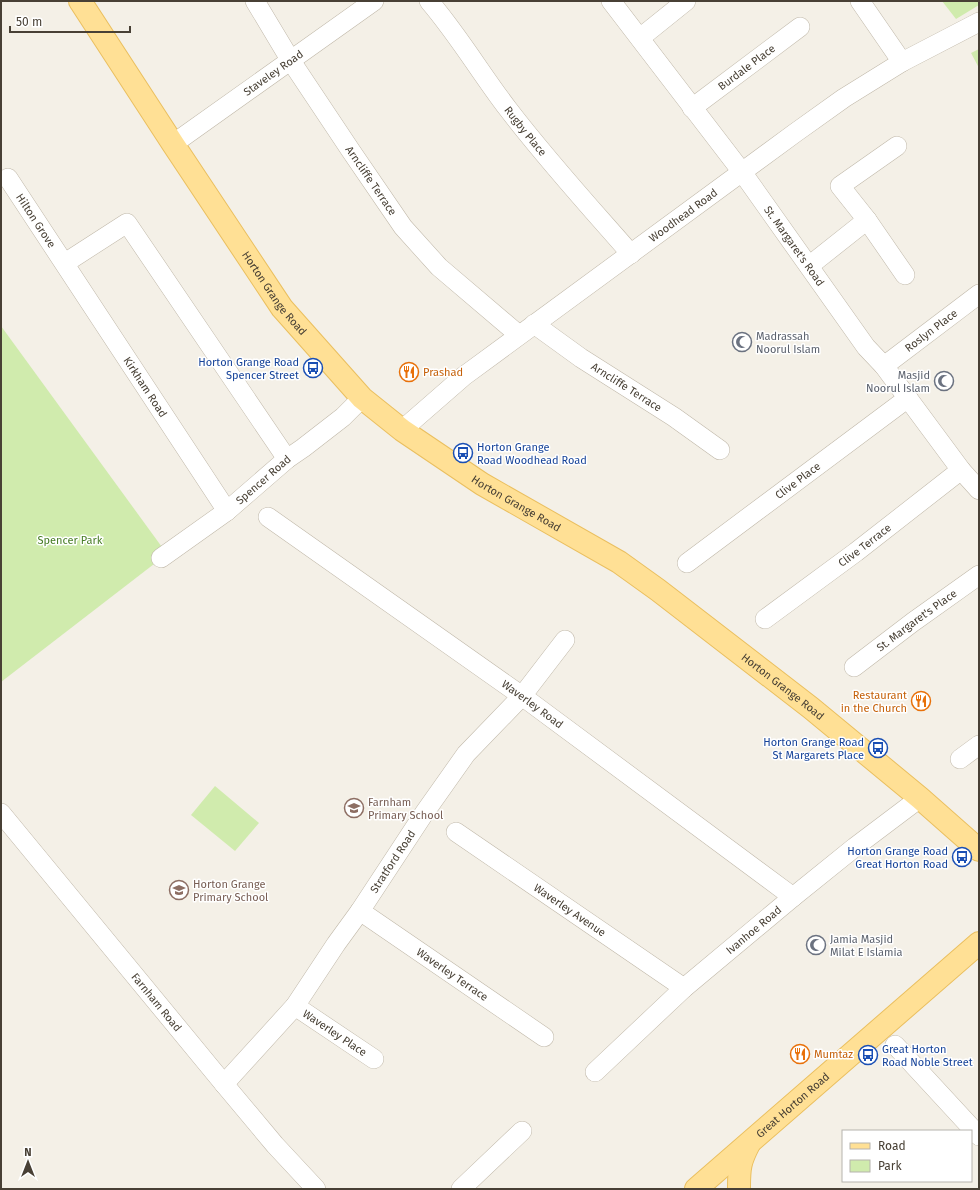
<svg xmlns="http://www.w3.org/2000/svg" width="980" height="1190" viewBox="0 0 980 1190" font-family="'Fira Sans',sans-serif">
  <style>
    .green { fill: #d0ebad }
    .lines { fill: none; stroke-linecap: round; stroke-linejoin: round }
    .street-casing { stroke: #c0b8a9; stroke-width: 20 }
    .primary-casing { stroke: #eabf5f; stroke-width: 24 }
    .street { stroke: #fff; stroke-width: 19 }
    .primary { stroke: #ffe095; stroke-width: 22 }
    .labels { text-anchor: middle; stroke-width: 3; stroke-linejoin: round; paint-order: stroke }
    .street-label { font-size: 11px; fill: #484035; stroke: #fff }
    .worship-label { font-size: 11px; fill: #5b616d; stroke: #fff; text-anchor: start }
    .transit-label { font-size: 11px; fill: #164399; stroke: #fff; text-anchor: end }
    .food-label { font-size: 11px; fill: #c56008; stroke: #fff; text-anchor: start }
    .park-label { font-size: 11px; fill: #477d25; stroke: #fff }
    .education-label { font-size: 11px; fill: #785e54; stroke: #fff; text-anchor: start }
  </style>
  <rect width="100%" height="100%" fill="#f4f0e7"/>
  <g class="green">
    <path d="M 942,1 L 979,1 L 979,5 L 956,19 Z"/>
    <path d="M 979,49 L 979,68 L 971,53 Z"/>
    <path d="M 1,326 L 167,554 L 1,682 Z"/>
    <path d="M 215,786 L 259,823 L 235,851 L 191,815 Z"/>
  </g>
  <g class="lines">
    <g class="street-casing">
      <g id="street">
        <path id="s1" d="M 255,1 L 291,61 L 351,151 L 403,227 L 439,267 L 519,335"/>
        <path id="s2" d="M 429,1 C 459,36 481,74 508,109 C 547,160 589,206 631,254"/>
        <path id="s3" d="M 611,1 L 742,172 L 866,347 L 884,366 L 961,470 L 979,490"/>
        <path d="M 860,1 L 902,62"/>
        <path d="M 640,38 L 686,1"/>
        <path id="s4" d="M 692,108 L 800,27"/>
        <path id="s5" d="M 173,144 L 374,1"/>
        <path d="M 897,146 L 840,186 L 867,220 L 905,275"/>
        <path id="s6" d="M 8,178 L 227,511"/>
        <path d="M 65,263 L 127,223 L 287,459"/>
        <path d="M 809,266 L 867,220"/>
        <path id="s7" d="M 534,324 L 581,358 L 674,417 L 720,450"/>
        <path id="s8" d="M 884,366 L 979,294"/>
        <path id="s9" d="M 402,430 L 464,376 L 795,133 L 844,98 L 902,62 L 979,22"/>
        <path id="s10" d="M 268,517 L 522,696 L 793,897"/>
        <path id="s11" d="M 161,558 L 227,511 L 287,459 L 303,448 L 343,417 L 362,398"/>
        <path id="s12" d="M 687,563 L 908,398"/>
        <path id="s13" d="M 765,619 L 856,552 L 961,470"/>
        <path id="s14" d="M 854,667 L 913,622 L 979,575"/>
        <path d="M 960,759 L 979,745"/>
        <path id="s15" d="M 1,813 L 224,1084 L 275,1145 L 316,1189"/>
        <path id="s16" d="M 456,832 L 684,988"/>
        <path id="s17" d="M 360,911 L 544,1037"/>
        <path id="s18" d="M 295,1006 L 374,1059"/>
        <path d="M 895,1045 L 979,1136"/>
        <path id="s19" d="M 595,1072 L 684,988 L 793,897 L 855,847 L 920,798"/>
        <path id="s20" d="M 224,1084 L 295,1006 L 336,944 L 360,911 L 425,812 L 466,754 L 522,696 L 565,640"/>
        <path d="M 461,1189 L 522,1131"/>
      </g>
    </g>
    <g class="primary-casing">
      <g id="primary">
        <path id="s21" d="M 80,1 L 173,144 L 282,308 L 362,398 L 402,430 L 482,484 L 619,562 L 658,590 L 811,708 L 920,798 L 979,850"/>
        <path d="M 739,1187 C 739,1168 740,1161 749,1144"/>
        <path id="s22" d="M 696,1189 L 979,943"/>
      </g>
    </g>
    <use href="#street" class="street"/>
    <use href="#primary" class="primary"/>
  </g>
  <defs>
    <g id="mosque-ring" transform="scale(1)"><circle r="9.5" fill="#fff" stroke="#6b7280" stroke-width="1.5"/><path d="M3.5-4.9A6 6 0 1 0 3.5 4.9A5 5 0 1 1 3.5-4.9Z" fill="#6b7280"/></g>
    <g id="bus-ring" transform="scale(1)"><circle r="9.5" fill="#fff" stroke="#1a4fb4" stroke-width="1.5"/><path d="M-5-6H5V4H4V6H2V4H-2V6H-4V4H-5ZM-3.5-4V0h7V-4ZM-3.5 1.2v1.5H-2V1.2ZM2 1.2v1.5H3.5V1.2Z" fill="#1a4fb4"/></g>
    <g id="restaurant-ring" transform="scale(1)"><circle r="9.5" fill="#fff" stroke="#e8710a" stroke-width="1.5"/><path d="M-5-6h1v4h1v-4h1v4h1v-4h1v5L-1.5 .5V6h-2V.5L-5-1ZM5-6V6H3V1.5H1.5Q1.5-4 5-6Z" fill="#e8710a"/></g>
    <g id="school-ring" transform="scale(1)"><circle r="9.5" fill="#fff" stroke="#8d6e63" stroke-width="1.5"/><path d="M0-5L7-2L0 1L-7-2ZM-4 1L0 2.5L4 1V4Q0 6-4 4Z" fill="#8d6e63"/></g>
  </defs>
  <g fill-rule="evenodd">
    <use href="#mosque-ring" x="742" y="342"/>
    <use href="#bus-ring" x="313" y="368"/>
    <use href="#restaurant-ring" x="409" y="372"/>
    <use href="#mosque-ring" x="944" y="381"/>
    <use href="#bus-ring" x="463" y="453"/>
    <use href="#restaurant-ring" x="921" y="701"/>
    <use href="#bus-ring" x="878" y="748"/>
    <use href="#school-ring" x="354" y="808"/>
    <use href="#bus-ring" x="962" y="857"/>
    <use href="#school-ring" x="179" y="890"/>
    <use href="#mosque-ring" x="816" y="945"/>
    <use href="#restaurant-ring" x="800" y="1054"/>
    <use href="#bus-ring" x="868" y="1055"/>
  </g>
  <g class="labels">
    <g class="street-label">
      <text dy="4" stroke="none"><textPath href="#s4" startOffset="68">Burdale Place</textPath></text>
      <text dy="4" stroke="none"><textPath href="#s5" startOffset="123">Staveley Road</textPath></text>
      <text dy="4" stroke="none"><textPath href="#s2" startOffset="162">Rugby Place</textPath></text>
      <text dy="4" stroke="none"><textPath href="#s1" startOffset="214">Arncliffe Terrace</textPath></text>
      <text dy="4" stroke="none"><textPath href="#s9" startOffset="354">Woodhead Road</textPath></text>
      <text dy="4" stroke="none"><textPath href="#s6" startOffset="51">Hilton Grove</textPath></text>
      <text dy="4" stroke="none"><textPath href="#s3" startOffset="306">St. Margaret's Road</textPath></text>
      <text dy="4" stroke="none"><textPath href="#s21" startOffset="351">Horton Grange Road</textPath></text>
      <text dy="4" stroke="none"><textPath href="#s8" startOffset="59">Roslyn Place</textPath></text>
      <text dy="4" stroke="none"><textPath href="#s6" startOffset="250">Kirkham Road</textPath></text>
      <text dy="4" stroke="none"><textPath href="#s7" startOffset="112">Arncliffe Terrace</textPath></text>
      <text dy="4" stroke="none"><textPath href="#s11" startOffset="129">Spencer Road</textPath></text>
      <text dy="4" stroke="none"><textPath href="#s12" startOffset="138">Clive Place</textPath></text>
      <text dy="4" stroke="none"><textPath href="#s21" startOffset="675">Horton Grange Road</textPath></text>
      <text dy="4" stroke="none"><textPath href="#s13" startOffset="124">Clive Terrace</textPath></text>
      <text dy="4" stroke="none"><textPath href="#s14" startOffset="78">St. Margaret's Place</textPath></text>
      <text dy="4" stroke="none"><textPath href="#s21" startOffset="999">Horton Grange Road</textPath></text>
      <text dy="4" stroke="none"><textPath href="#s10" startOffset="324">Waverley Road</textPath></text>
      <text dy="4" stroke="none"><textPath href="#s20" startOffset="280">Stratford Road</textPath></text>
      <text dy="4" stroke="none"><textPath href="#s16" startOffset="138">Waverley Avenue</textPath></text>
      <text dy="4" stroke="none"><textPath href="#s19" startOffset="213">Ivanhoe Road</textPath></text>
      <text dy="4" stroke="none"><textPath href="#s17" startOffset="112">Waverley Terrace</textPath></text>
      <text dy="4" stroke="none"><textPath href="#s15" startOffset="245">Farnham Road</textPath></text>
      <text dy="4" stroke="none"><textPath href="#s18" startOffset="48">Waverley Place</textPath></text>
      <text dy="4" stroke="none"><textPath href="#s22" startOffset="128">Great Horton Road</textPath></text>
    </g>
    <g class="worship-label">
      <text x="756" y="340">Madrassah<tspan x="756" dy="13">Noorul Islam</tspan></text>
      <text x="930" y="379" text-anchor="end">Masjid<tspan x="930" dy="13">Noorul Islam</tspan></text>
      <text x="830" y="943">Jamia Masjid<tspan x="830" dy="13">Milat E Islamia</tspan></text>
    </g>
    <g class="transit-label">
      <text x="299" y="366">Horton Grange Road<tspan x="299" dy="13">Spencer Street</tspan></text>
      <text x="477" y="451" text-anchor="start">Horton Grange<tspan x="477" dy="13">Road Woodhead Road</tspan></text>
      <text x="864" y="746">Horton Grange Road<tspan x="864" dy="13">St Margarets Place</tspan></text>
      <text x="948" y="855">Horton Grange Road<tspan x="948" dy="13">Great Horton Road</tspan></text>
      <text x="882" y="1053" text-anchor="start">Great Horton<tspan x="882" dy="13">Road Noble Street</tspan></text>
    </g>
    <g class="food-label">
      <text x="423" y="376">Prashad</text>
      <text x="907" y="699" text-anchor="end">Restaurant<tspan x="907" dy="13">in the Church</tspan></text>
      <text x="814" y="1058">Mumtaz</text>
    </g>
    <g class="park-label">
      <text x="70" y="544">Spencer Park</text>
    </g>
    <g class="education-label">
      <text x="368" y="806">Farnham<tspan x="368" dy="13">Primary School</tspan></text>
      <text x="193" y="888">Horton Grange<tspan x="193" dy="13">Primary School</tspan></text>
    </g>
  </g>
  <rect width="980" height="1190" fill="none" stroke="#484035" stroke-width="4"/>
  <rect x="842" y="1130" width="130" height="52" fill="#ffffff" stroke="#b6b3ae"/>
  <rect x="850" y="1143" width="20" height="6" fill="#ffe095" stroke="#b6b3ae"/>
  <text x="878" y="1150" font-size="12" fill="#484035">Road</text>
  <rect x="850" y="1160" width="20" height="12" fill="#d0ebad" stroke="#b6b3ae"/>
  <text x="878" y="1170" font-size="12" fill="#484035">Park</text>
  <g transform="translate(28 1162)" stroke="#ffffff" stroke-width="3" paint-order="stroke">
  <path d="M0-3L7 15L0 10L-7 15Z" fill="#484035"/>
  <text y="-6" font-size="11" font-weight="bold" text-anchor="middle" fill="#484035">N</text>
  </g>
  <path d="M10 26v6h120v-6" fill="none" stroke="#484035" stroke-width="2"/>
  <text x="16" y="26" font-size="12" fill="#484035" stroke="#ffffff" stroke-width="3" paint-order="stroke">50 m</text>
</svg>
